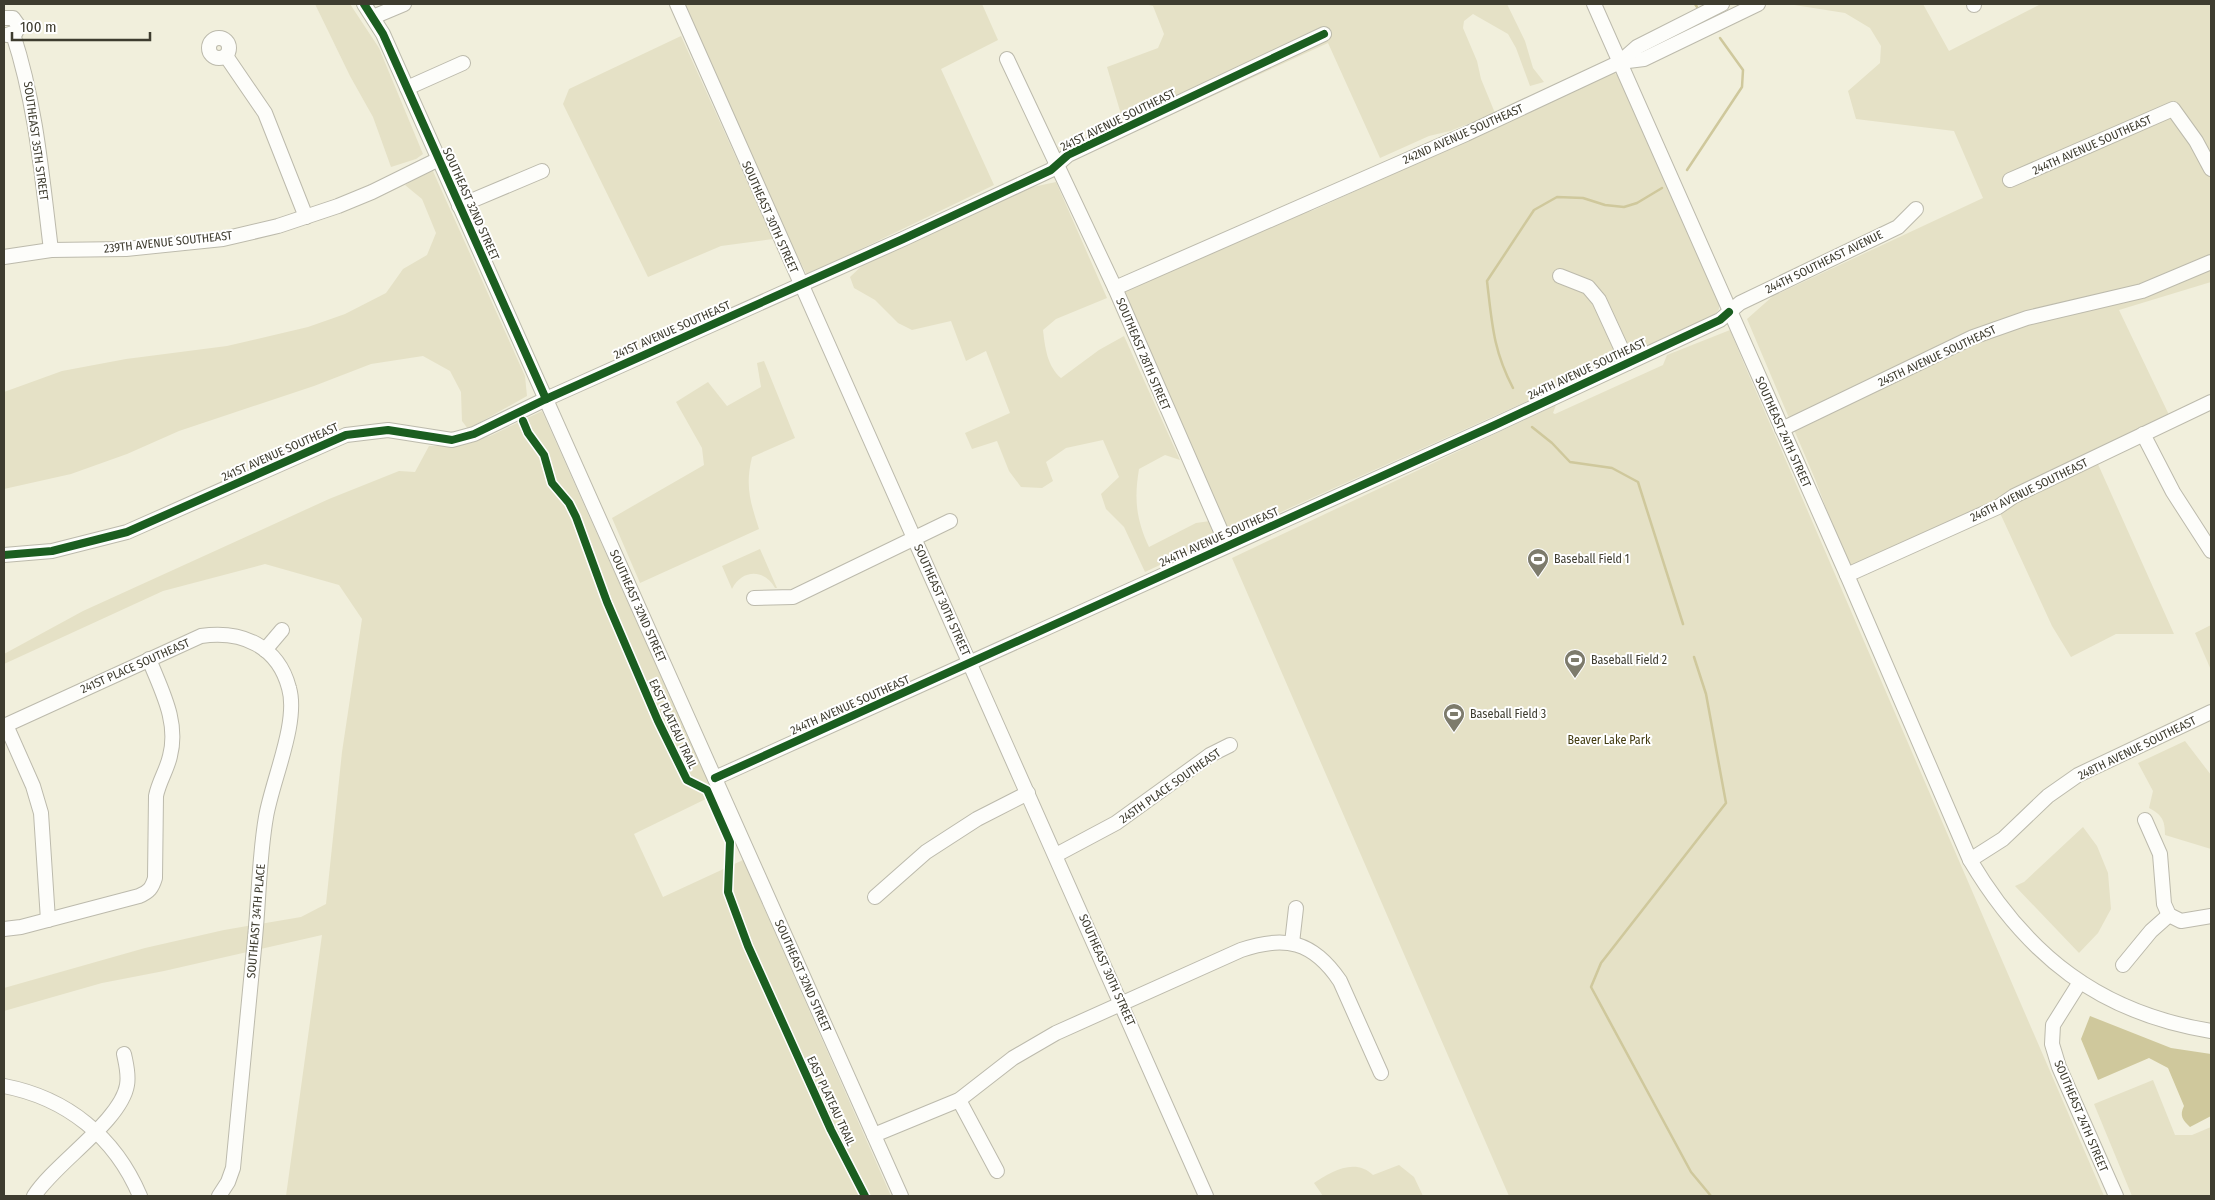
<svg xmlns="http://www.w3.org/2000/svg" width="2215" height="1200" viewBox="0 0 2215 1200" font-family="'Fira Sans Condensed',sans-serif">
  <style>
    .green { fill: #e5e1c6 }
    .water { fill: #cfc89c }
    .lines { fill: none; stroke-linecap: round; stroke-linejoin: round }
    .stream { stroke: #cfc89c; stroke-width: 2.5 }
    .minor-casing { stroke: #bcbaac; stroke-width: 16 }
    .minor { stroke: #fdfdfa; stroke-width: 14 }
    .cycleway-casing { stroke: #fff; stroke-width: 11 }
    .cycleway { stroke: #1b5e20; stroke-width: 8 }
    .labels { text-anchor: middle; stroke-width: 4; stroke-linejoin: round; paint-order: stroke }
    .street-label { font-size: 12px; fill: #3e3c2f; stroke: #fff }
    .poi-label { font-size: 12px; fill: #3e3c2f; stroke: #fff; text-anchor: start }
    .park-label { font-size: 12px; fill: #423b0f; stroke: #fff }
  </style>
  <rect width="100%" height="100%" fill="#f1efdc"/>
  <g class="green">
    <path d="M 315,4 L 350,4 L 379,48 L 423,154 L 416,159 L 391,167 L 373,117 L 350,76 Z"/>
    <path d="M 685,4 L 982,4 L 998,40 L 941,69 L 994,185 L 807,275 L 789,240 Z"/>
    <path d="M 1144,4 L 1507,4 L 1525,41 L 1533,68 L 1544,82 L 1530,86 L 1516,48 L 1508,34 L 1473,14 L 1464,21 L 1463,28 L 1477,61 L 1481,79 L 1495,113 L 1450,131 L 1429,136 L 1380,158 L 1328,43 L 1134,132 L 1123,121 L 1107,67 L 1158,48 L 1164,34 L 1153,6 Z"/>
    <path d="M 1788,4 L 1923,4 L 1949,51 L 2041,4 L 2211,4 L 2211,282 L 2119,310 L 2170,417 L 1856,567 L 1850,566 L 1846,561 L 1815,479 L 1747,319 L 1773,296 L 1983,198 L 1954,131 L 1856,119 L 1848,91 L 1880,63 L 1881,46 L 1870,28 L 1845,13 Z"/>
    <path d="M 681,36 L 773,239 L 721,246 L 648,277 L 563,104 L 569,89 Z"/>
    <path d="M 1611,72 L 1615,73 L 1620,78 L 1719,302 L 1719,309 L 1715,314 L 1583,376 L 1232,534 L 1226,529 L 1123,294 L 1126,289 L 1284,218 L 1314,210 L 1373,183 L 1376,177 Z"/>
    <path d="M 432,169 L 525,376 L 527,396 L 468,429 L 462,421 L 461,392 L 450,371 L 423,356 L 371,364 L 314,386 L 179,431 L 127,454 L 71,474 L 4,489 L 4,392 L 62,371 L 126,359 L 227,346 L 308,327 L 345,314 L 386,293 L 403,269 L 427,255 L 436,233 L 422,199 L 405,185 Z"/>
    <path d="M 1056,182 L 1107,298 L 1056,319 L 1043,330 C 1045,347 1047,366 1061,378 L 1099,350 L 1124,336 L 1180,460 L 1165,455 L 1139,469 C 1134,499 1136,519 1149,547 L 1196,523 L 1210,521 L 1214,534 L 1205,544 L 1145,572 L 1124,527 L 1106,509 L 1101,494 L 1119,477 L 1103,440 L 1066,448 L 1046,462 L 1053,481 L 1042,488 L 1021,487 L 1009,471 L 997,441 L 972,449 L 965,433 L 1010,413 L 986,351 L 966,361 L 951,321 L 912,330 L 898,323 L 875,300 L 854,288 L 850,277 L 867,261 L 1028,188 Z"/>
    <path d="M 1730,330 L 1745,366 L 2104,1196 L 1509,1196 L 1232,558 L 1556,405 L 1553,413 L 1555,414 L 1663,365 L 1667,355 Z"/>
    <path d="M 764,361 L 795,438 L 752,457 C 745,486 750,501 759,529 L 640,583 L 612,518 L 704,465 L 702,448 L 676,402 L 708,382 L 727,406 L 761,387 L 757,363 Z"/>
    <path d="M 542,411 L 714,795 L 634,834 L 663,897 L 743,860 L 891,1196 L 286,1196 L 322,935 L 164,971 L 102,983 L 4,1011 L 4,988 L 145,948 L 224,930 L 301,917 L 326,904 L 342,752 L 362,619 L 339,585 L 265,564 L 163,591 L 4,664 L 4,654 L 83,611 L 329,499 L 399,471 L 415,472 L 429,446 L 459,446 L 490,436 Z"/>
    <path d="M 2097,462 L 2174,634 L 2116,634 L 2071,657 L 2052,626 L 2000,513 L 2013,500 Z"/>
    <path d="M 760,549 L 777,588 L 775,588 C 765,569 742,569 732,589 L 722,566 Z"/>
    <path d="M 2211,625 L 2211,670 L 2195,633 Z"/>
    <path d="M 2185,741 L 2211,775 L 2211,849 L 2165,835 C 2165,820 2162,815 2149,808 L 2153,791 L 2138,763 Z"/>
    <path d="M 2083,827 L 2097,846 L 2108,873 L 2111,909 L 2098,933 L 2079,953 L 2015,886 L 2024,882 Z"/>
    <path d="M 2153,1080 L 2175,1135 L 2192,1135 L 2211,1127 L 2211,1196 L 2132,1196 L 2094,1104 Z"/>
    <path d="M 1399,1165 L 1414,1177 L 1423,1196 L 1323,1196 L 1314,1183 C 1330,1172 1355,1157 1373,1175 Z"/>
  </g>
  <path class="water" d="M 2090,1016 L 2171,1048 L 2211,1054 L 2211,1116 L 2190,1127 C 2183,1120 2179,1116 2184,1106 L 2168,1068 L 2149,1058 L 2098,1080 L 2081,1039 Z"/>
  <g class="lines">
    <g class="stream">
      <path d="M 1695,4 L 1697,7"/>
      <path d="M 1687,170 L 1742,87 L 1743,70 L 1720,38"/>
      <path d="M 1513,388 C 1493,350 1492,323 1487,281 L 1534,210 L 1557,197 L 1583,198 L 1605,205 L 1624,207 L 1637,203 L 1662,188"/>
      <path d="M 1532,427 L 1552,443 L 1570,462 L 1612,468 L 1638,482 L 1683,624"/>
      <path d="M 1694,657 L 1706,694 L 1726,803 L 1601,963 L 1591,987 L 1691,1172 L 1711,1196"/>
    </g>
    <g class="minor-casing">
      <g id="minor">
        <path d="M 364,4 L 383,34 L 901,1196"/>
        <path d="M 677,4 C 851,402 1032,798 1206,1196"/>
        <path d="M 1594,4 L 1847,575 L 1970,860 C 2027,956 2100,1013 2211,1031"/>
        <path d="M 1974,4 L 1974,5"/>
        <path d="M 373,17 L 404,4"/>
        <path d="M 4,18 L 13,18 L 18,25 L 16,32 L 7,35"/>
        <path d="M 13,34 C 36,104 42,177 51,250"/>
        <circle cx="219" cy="48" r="10"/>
        <path d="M 226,56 L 265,113 L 306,217"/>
        <path d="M 1007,59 L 1115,288 L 1227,545"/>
        <path d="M 1620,62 L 1644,59 L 1758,4"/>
        <path d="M 407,88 L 463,63"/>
        <path d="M 2010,180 L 2173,109 L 2196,141 L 2211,169"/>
        <path d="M 459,206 L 542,171"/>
        <path d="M 4,257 L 51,250 L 126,249 L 223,239 L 278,226 L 338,206 L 372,192 L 439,159"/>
        <path d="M 1560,276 L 1588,287 L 1599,300 L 1628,363"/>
        <path d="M 1115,288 L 1466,134 L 1620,62 L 1637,47 L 1722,4"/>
        <path d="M 1782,429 L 1973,337 L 2027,318 L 2142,291 L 2211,262"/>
        <path d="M 2143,434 L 2173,492 L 2211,551"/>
        <path d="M 4,555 L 52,551 L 127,532 L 346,435 L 388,430 L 452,440 L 474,434 L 546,399 L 903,239 L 1051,170 L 1068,155 L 1324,34"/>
        <path d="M 1847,575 L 1998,507 L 2014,496 L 2211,402"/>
        <path d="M 754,598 L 793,597 L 950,521"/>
        <path d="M 265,650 L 282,630"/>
        <path d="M 6,725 L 33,786 L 41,813 L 48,920"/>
        <path d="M 4,726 L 201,636 C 242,630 278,646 289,688 C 299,722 272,781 266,817 C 259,857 259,898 255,938 C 248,1015 240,1091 233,1168 L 228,1182 L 219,1196"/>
        <path d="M 715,778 L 1495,425 L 1720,320 L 1740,303 L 1898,227 L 1916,209"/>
        <path d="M 2145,820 L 2160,854 L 2164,904 L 2169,915 L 2181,921 L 2211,916"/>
        <path d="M 1056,855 L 1116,823 L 1210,755 L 1230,745"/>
        <path d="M 1970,860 L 2003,839 L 2048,796 L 2078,775 L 2211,712"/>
        <path d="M 875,897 L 926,852 L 977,819 L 1028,793"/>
        <path d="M 4,929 L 21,927 L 139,896 C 149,892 152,888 155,878 L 156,796 C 159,781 167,770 170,756 C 179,721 161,690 149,659"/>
        <path d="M 1292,943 L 1296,908"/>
        <path d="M 2123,965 L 2151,931 L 2169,915"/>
        <path d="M 2080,982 L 2053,1025 L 2052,1044 L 2059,1067 L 2116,1196"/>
        <path d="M 4,1086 C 67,1098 115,1137 140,1196"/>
        <path d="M 959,1100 L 997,1171"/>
        <path d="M 874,1135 L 959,1100 L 1013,1058 L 1056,1033 L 1241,950 C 1285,935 1313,941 1340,981 L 1381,1073"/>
        <path d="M 34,1196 C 55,1163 121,1121 127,1085 C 129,1074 126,1064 124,1054"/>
      </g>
    </g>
    <use href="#minor" class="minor"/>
    <g class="cycleway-casing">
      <g id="cycleway">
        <path d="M 364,4 L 383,34 L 546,399"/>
        <path d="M 523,421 L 528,433 L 544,455 L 552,483 L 569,503 L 576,517 L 607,602 L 658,721 L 687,780 L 707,790 L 730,842 L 728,892 L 748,946 L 831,1130 L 865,1196"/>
        <path d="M 4,555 L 52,551 L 127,532 L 346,435 L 388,430 L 452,440 L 474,434 L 546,399 L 903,239 L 1051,170 L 1068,155 L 1324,34"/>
        <path d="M 715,778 L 1495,425 L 1720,320 L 1729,312"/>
      </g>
    </g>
    <use href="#cycleway" class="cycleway"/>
  </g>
  <defs>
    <g id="stadium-pin" transform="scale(1.125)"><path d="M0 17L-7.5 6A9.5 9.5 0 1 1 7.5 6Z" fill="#7d7b6c" stroke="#fff"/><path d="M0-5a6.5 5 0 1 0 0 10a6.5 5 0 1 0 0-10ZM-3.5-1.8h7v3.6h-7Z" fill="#fff"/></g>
  </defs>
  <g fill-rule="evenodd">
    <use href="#stadium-pin" x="1538" y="559"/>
    <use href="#stadium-pin" x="1575" y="660"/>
    <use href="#stadium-pin" x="1454" y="714"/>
  </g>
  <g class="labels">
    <g class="street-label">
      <text transform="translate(1118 120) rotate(-26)" y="4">241ST AVENUE SOUTHEAST</text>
      <text transform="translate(1463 134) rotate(-24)" y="4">242ND AVENUE SOUTHEAST</text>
      <text transform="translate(36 141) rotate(82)" y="4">SOUTHEAST 35TH STREET</text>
      <text transform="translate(2092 145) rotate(-24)" y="4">244TH AVENUE SOUTHEAST</text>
      <text transform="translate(471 204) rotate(66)" y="4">SOUTHEAST 32ND STREET</text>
      <text transform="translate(770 217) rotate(66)" y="4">SOUTHEAST 30TH STREET</text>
      <text transform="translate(168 242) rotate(-6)" y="4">239TH AVENUE SOUTHEAST</text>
      <text transform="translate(1824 262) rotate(-26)" y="4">244TH SOUTHEAST AVENUE</text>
      <text transform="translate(672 330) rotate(-24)" y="4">241ST AVENUE SOUTHEAST</text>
      <text transform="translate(1143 354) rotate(67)" y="4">SOUTHEAST 28TH STREET</text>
      <text transform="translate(1937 356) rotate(-25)" y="4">245TH AVENUE SOUTHEAST</text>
      <text transform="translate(1587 369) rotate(-25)" y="4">244TH AVENUE SOUTHEAST</text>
      <text transform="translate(1783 432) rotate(66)" y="4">SOUTHEAST 24TH STREET</text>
      <text transform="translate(280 452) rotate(-24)" y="4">241ST AVENUE SOUTHEAST</text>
      <text transform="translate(2029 490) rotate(-26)" y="4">246TH AVENUE SOUTHEAST</text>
      <text transform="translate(1219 537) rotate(-24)" y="4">244TH AVENUE SOUTHEAST</text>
      <text transform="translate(942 600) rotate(66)" y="4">SOUTHEAST 30TH STREET</text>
      <text transform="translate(638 606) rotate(66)" y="4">SOUTHEAST 32ND STREET</text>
      <text transform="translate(135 666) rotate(-24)" y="4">241ST PLACE SOUTHEAST</text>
      <text transform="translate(850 705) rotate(-24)" y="4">244TH AVENUE SOUTHEAST</text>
      <text transform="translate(673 724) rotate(65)" y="4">EAST PLATEAU TRAIL</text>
      <text transform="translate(2137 748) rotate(-26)" y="4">248TH AVENUE SOUTHEAST</text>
      <text transform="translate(1170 786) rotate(-35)" y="4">245TH PLACE SOUTHEAST</text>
      <text transform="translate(256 921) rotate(-85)" y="4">SOUTHEAST 34TH PLACE</text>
      <text transform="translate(1107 970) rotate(66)" y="4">SOUTHEAST 30TH STREET</text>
      <text transform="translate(803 976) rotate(66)" y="4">SOUTHEAST 32ND STREET</text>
      <text transform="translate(831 1101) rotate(65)" y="4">EAST PLATEAU TRAIL</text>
      <text transform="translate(2081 1116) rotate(67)" y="4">SOUTHEAST 24TH STREET</text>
    </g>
    <g class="poi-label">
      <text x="1554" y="563">Baseball Field 1</text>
      <text x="1591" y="664">Baseball Field 2</text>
      <text x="1470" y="718">Baseball Field 3</text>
    </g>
    <g class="park-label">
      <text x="1609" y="744">Beaver Lake Park</text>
    </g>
  </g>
  <rect width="2215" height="1200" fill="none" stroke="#3e3c2f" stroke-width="10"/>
  <path d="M12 32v8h138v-8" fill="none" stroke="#3e3c2f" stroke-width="2.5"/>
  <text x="20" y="32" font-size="15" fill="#3e3c2f" stroke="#ffffff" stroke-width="4" paint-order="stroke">100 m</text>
</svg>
